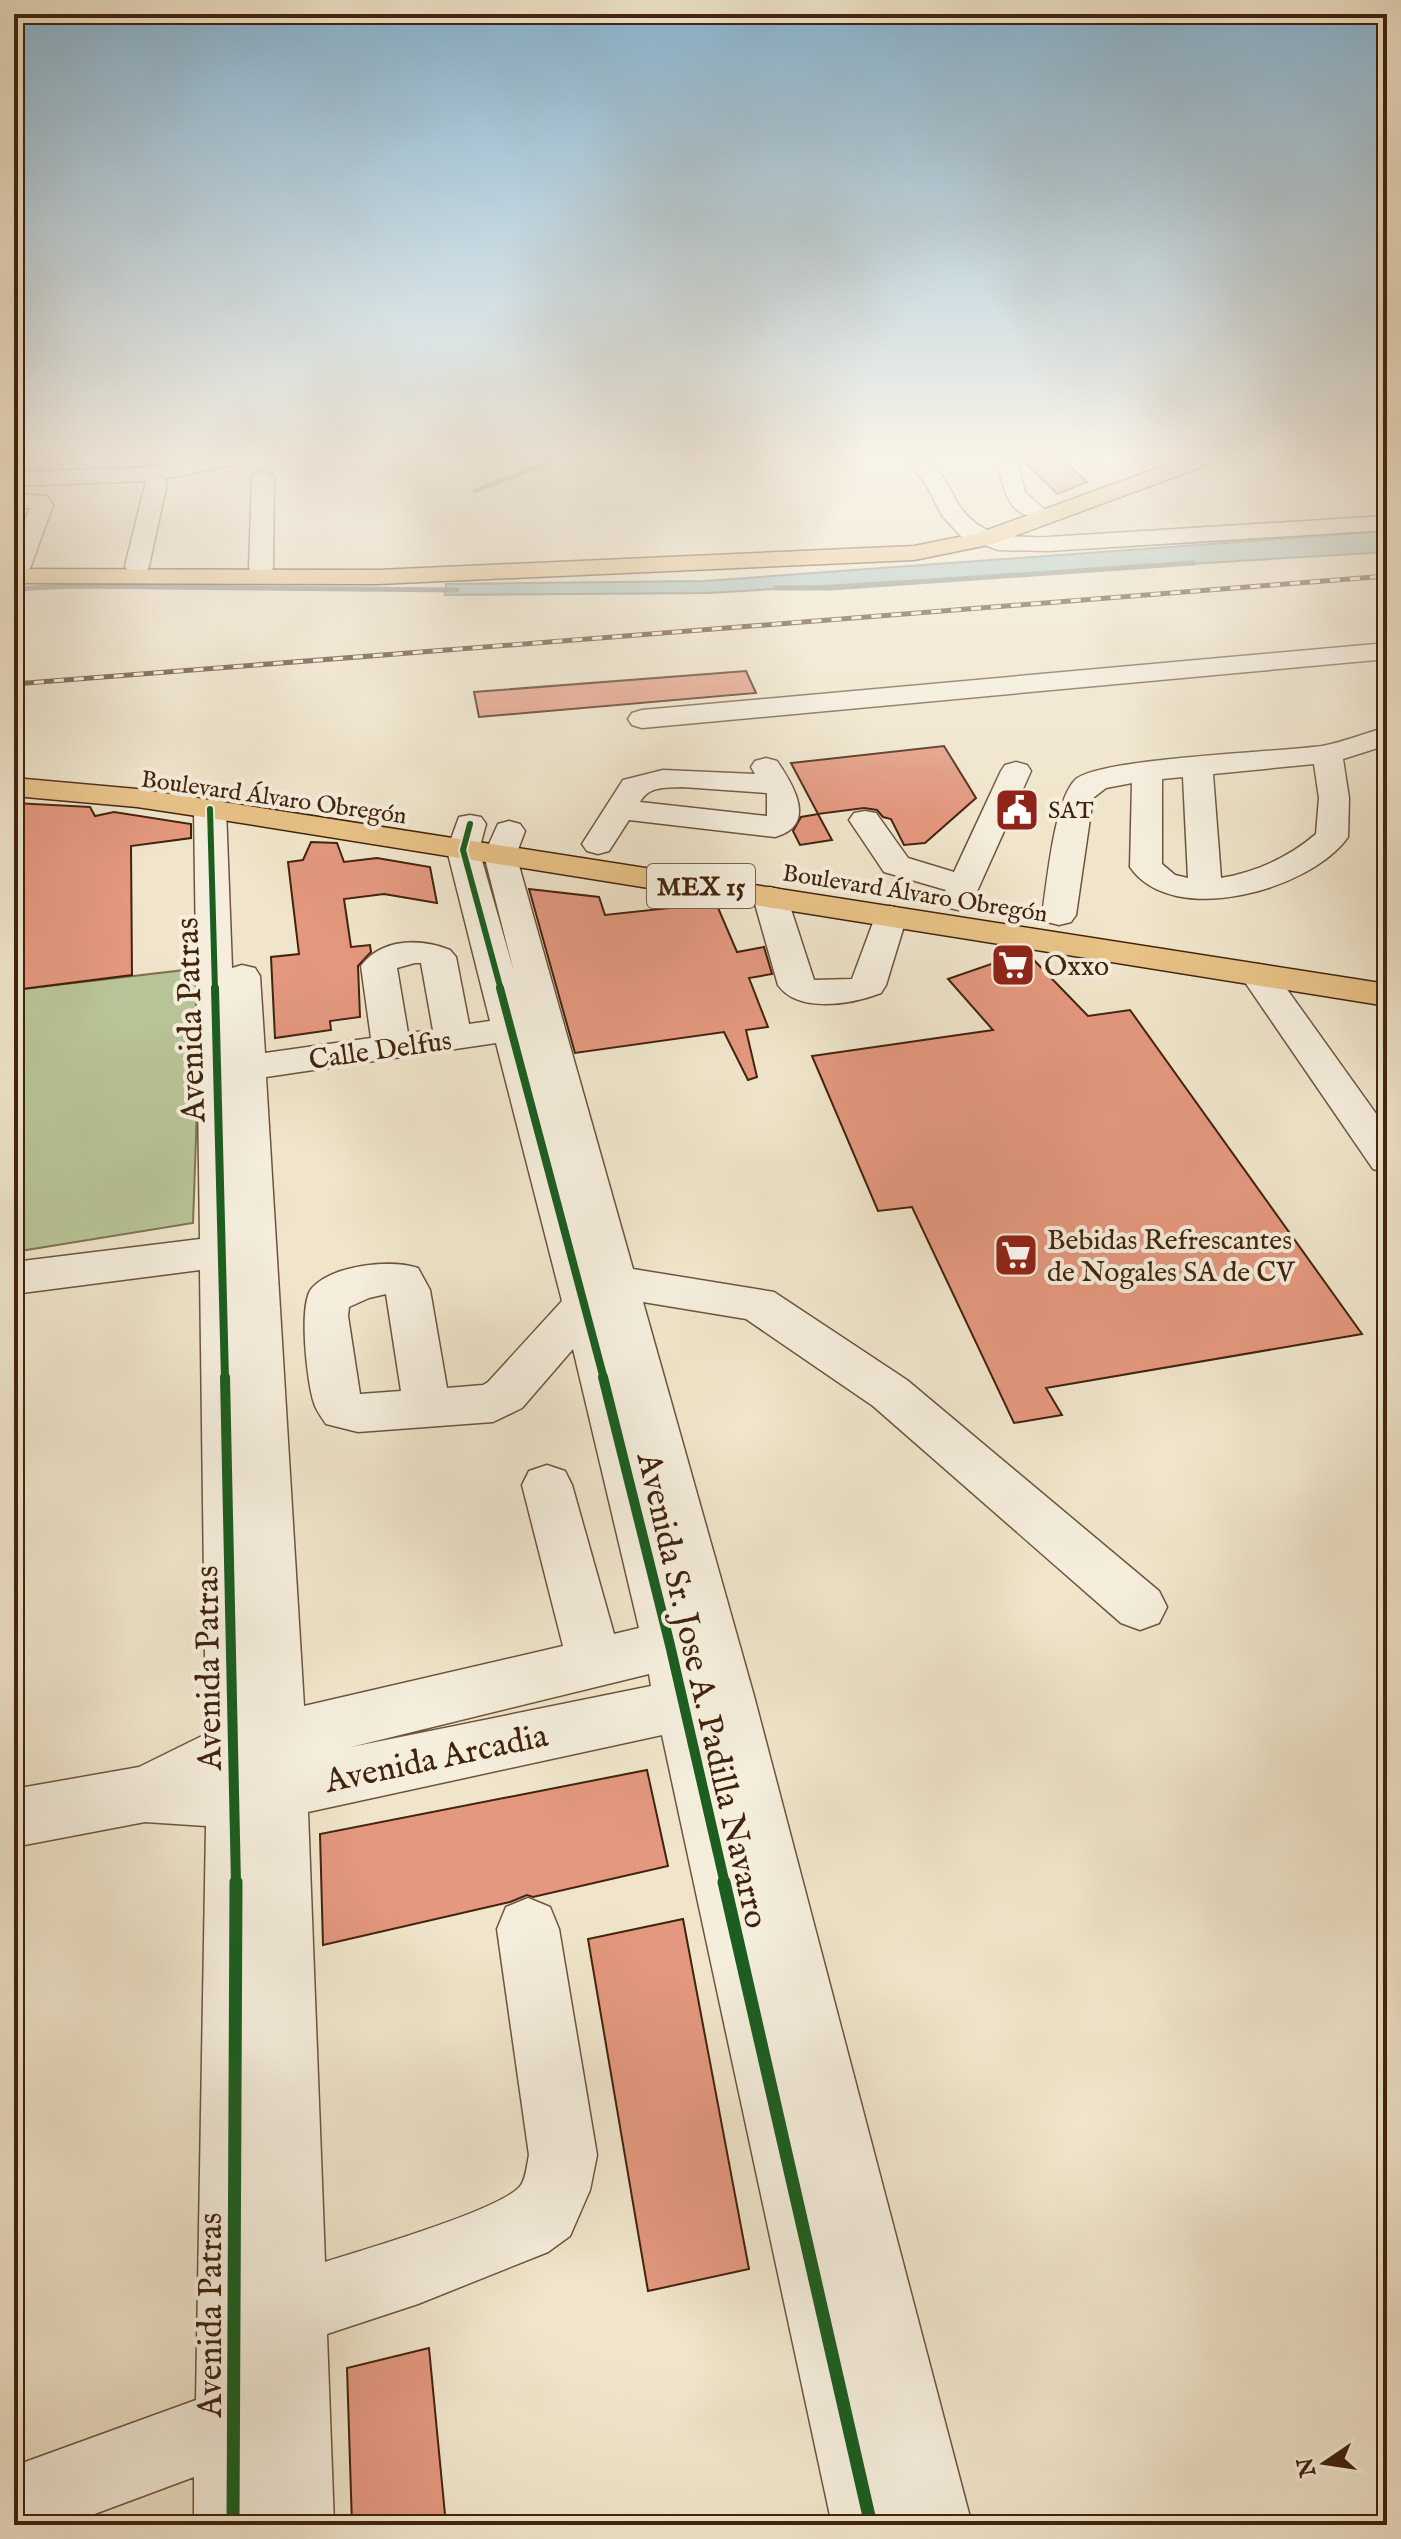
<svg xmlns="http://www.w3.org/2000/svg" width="1401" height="2539" viewBox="0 0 1401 2539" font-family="'IM FELL English',serif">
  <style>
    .green { fill: #b9c598; stroke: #7e7452; stroke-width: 2 }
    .water { fill: #9bbdbd; stroke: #777f77; stroke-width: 2 }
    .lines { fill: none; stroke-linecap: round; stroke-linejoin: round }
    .stream { stroke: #777f77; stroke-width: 5 }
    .building { fill: #e4987f; stroke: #42230d; stroke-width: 2 }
    .minor-casing { stroke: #6e543c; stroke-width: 3 }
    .major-casing { stroke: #42230d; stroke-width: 3 }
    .highway-casing { stroke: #42230d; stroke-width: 3 }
    .minor { fill: #f5eedd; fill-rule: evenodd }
    .major { fill: #e8c286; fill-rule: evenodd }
    .highway { fill: #e8c286; fill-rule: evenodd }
    .rail-casing { stroke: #42230d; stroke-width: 5 }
    .rail { stroke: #f5eedd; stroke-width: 3; stroke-dasharray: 10; stroke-linecap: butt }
    .cycleway-far3-casing { stroke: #f5eedd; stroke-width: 10 }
    .cycleway-far2-casing { stroke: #f5eedd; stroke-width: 13 }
    .cycleway-far1-casing { stroke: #f5eedd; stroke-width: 15 }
    .cycleway-casing { stroke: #f5eedd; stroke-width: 18 }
    .cycleway-far3 { stroke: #1b5e20; stroke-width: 6 }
    .cycleway-far2 { stroke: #1b5e20; stroke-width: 8 }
    .cycleway-far1 { stroke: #1b5e20; stroke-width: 10 }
    .cycleway { stroke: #1b5e20; stroke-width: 13 }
    .labels { text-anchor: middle; stroke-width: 8; stroke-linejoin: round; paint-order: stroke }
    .far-street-label { font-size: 24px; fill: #42230d; stroke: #f5eedd }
    .far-poi-label { font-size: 24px; fill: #42230d; stroke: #f5eedd; text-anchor: start }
    .shield { fill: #f5eedd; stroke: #78604b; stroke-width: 2 }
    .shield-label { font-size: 26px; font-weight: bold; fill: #42230d }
    .poi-label { font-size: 28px; fill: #42230d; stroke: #f5eedd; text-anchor: start }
    .street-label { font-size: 28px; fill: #42230d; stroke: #f5eedd }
    .near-street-label { font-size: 34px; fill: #42230d; stroke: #f5eedd }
  </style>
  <rect width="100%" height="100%" fill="#f0e5cb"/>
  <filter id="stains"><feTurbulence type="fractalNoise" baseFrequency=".0025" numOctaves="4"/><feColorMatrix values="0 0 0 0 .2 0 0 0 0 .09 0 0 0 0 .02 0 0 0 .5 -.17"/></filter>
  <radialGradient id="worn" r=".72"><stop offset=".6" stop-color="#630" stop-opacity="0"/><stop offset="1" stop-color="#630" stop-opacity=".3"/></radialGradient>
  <path class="green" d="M 202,968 L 193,1223 L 14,1252 L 14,990 Z"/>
  <path class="water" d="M 1387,531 L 1387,552 L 1371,553 L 709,593 L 445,595 L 446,584 L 705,581 Z"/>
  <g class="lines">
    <g class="stream">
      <path d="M 475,491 L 555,460"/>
      <path d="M 776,588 L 831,588 L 1193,563"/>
      <path d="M 14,589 L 71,586 L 457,590"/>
    </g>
  </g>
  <g class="building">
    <path d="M 1022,460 L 1063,460 L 1087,482 L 1058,494 Z"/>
    <path d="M 746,671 L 756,693 L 479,717 L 474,692 Z"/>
    <path d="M 944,746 L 976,798 L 925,843 L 904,845 L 891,819 L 883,817 L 877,810 L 864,808 L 818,814 L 791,763 Z"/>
    <path d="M 14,803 L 90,807 L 95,816 L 114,812 L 191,824 L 191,838 L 131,846 L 132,975 L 14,990 Z"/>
    <path d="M 818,814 L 832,840 L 800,845 L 793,831 L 801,817 Z"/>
    <path d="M 311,842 L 337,843 L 344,862 L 377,858 L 430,867 L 437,903 L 384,894 L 344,899 L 351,947 L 370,945 L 371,952 L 358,966 L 360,1017 L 330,1021 L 331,1030 L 275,1038 L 271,957 L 299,954 L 288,862 L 303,860 Z"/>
    <path d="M 529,889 L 599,897 L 605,915 L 716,903 L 737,952 L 764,947 L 772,974 L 749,978 L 768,1027 L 746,1030 L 757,1077 L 748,1080 L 724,1032 L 575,1053 Z"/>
    <path d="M 1026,952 L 1088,1016 L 1130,1010 L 1362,1334 L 1046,1388 L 1062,1415 L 1014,1423 L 912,1207 L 878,1211 L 812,1056 L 993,1030 L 948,979 Z"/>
    <path d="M 647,1770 L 668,1866 L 533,1897 L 527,1895 L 510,1902 L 323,1945 L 320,1834 Z"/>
    <path d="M 683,1919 L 749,2269 L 648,2291 L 588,1939 Z"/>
    <path d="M 429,2348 L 446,2525 L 352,2525 L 347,2368 Z"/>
  </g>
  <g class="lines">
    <g class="minor-casing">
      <g id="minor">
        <path d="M 195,460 L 236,460 L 233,465 L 164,479 L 167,483 L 149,566 L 146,571 L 128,571 L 125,566 L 146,481 L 14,486 L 14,472 L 156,467 Z"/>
        <path d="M 905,460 L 927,460 C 941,471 948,485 956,500 C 976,537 1010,538 1048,537 L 1387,516 L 1387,530 L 1048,551 L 998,550 L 962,537 L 943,517 L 924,481 Z"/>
        <path d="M 997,460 L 1017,460 L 1025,492 L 1045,510 L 1042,515 C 1008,523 1002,483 997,460 Z"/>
        <path d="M 263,470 L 274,477 L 273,568 L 270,573 L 252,573 L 249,568 L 252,477 Z"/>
        <path d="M 14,494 L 47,496 L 53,505 L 31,566 L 28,571 L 14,572 L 14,548 L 30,508 L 14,508 Z"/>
        <path d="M 1387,643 L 1387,659 L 642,728 L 632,725 L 628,719 L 632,713 L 642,710 Z"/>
        <path d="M 1387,727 L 1387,745 L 1343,759 L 1349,798 L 1348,837 C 1311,890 1172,929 1130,867 L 1132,783 L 1106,788 L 1093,798 L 1076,915 L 1071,922 L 1059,925 L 1047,922 L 1042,915 C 1047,884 1054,801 1075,780 C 1097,758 1280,752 1322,746 C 1344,742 1366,733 1387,727 ZM 1314,764 L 1319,798 L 1316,834 C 1289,857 1256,872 1221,878 L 1213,774 ZM 1183,777 L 1188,878 L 1175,875 L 1162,864 L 1162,779 Z"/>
        <path d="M 766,758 L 777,761 C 792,783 819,825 775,837 L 629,820 L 609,851 L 598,854 L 587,851 L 582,844 L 623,780 L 663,770 L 755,774 L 751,767 L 755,761 ZM 682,787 L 767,793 L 767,816 L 640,802 C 649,786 664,788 682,787 Z"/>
        <path d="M 1016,762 L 1027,765 L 1031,771 L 970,907 L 958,910 L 946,907 L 941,900 L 946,890 L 884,872 L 849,820 L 854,813 L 865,811 L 876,813 L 908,858 L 954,872 L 1001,771 L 1005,765 Z"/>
        <path d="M 210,800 L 221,802 L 226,809 L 232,968 L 242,965 L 255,968 L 260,976 L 265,1053 L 371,1038 L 361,966 C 381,938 421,938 450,950 L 456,957 L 469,1024 L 490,1021 L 447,850 L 459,817 L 470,815 L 481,817 L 486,824 L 479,850 L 514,972 L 484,855 L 498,824 L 509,821 L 520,824 L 525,831 L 516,855 L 633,1269 L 774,1292 L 907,1380 L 1159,1591 L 1167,1607 L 1159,1623 L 1140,1630 L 1121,1623 L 873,1406 L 746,1319 L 643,1302 L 754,1696 L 972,2525 L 832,2525 L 662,1735 L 308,1812 L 325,2262 C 359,2251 505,2209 521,2185 C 526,2178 527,2164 529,2155 L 497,1929 L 506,1907 L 528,1898 L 550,1907 L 559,1929 L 597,2155 L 590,2190 L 570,2236 L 548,2252 L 418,2304 L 327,2334 L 334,2525 L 194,2525 L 194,2477 L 65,2525 L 14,2525 L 14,2466 L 196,2400 L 206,1826 L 145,1822 L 14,1847 L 14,1789 L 139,1767 L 206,1734 L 200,1270 L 14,1294 L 14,1262 L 200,1239 L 194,809 L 199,802 ZM 415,963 L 421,963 L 433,1030 L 408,1033 L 397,968 ZM 496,1043 L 562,1301 L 488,1382 L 483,1385 L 447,1388 L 430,1290 L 418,1268 C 390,1259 333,1265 312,1288 C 298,1303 307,1383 314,1403 C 316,1410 322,1418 326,1424 L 358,1432 L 493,1422 L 522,1408 L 573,1349 L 639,1628 L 614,1634 L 572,1485 L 565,1471 L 547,1465 L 529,1471 L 522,1485 L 563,1646 L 304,1706 L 266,1077 ZM 386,1294 L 401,1391 L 360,1394 L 348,1316 L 349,1307 L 369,1298 ZM 649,1674 L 651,1686 L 351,1747 Z"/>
        <path d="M 770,887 L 782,890 L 787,897 L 814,980 L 852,979 L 878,909 L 890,906 L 902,909 L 907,916 L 886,985 L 881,993 C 853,1004 798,1014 778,985 L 753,897 L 758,890 Z"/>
        <path d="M 1258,964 L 1271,967 L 1387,1129 L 1387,1173 L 1373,1169 L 1240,975 L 1245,967 Z"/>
      </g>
    </g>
    <g class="major-casing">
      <path id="major" d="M 1180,460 L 1210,460 L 1207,465 L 993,544 L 914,560 L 378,584 L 14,583 L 14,569 L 378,570 L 914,546 L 979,533 Z"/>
    </g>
    <g class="highway-casing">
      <path id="highway" d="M 14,778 L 137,789 L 210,800 L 1387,984 L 1387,1006 L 210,818 L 137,807 L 14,796 Z"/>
    </g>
    <use href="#minor" class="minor"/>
    <use href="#major" class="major"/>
    <use href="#highway" class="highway"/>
    <g class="rail-casing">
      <path id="rail" d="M 14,684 L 1387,576"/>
    </g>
    <use href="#rail" class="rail"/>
    <g class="cycleway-far3-casing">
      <g id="cycleway-far3">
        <path d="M 210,809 L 215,990"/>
        <path d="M 470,824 L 463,850 L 501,990"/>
      </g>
    </g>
    <g class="cycleway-far2-casing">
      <g id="cycleway-far2">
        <path d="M 215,988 L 225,1379"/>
        <path d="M 500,988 L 604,1379"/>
      </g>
    </g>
    <g class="cycleway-far1-casing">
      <g id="cycleway-far1">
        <path d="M 225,1377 L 236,1884"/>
        <path d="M 603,1377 L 670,1645 L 725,1884"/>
      </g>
    </g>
    <g class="cycleway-casing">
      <g id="cycleway">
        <path d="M 724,1882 L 871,2525"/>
        <path d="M 233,2525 L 236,1882"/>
      </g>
    </g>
    <use href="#cycleway-far3" class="cycleway-far3"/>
    <use href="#cycleway-far2" class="cycleway-far2"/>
    <use href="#cycleway-far1" class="cycleway-far1"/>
    <use href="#cycleway" class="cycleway"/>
  </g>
  <linearGradient id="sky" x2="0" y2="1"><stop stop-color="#89b8d7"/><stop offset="0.56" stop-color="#f8f3e8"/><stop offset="1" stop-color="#f8f3e8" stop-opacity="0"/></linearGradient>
  <rect width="1401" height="815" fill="url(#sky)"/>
  <defs>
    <g id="civic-square" transform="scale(2.3)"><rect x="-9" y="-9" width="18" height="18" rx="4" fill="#8f2418" stroke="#f5eedd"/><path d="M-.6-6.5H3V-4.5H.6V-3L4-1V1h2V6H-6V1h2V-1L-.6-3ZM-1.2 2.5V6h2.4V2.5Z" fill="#fff"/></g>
    <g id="supermarket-square" transform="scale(2.3)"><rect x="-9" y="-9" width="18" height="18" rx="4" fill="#8f2418" stroke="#f5eedd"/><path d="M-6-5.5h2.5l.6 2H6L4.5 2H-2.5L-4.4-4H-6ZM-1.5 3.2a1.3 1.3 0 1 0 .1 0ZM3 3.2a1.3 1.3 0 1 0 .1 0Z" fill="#fff"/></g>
  </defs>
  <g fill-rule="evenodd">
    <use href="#civic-square" x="1017" y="810"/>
    <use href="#supermarket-square" x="1013" y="965"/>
    <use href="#supermarket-square" x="1016" y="1255"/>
  </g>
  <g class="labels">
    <g class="far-street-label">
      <text transform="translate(274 797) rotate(8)" y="8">Boulevard Álvaro Obregón</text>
      <text transform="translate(915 893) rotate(9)" y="8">Boulevard Álvaro Obregón</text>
    </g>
    <g class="far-poi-label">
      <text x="1048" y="818">SAT</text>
    </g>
    <rect class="shield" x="647" y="864" width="108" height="44" rx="6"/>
    <g class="shield-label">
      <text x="701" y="895">MEX 15</text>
    </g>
    <g class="poi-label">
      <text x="1044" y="975">Oxxo</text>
      <text x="1047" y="1249">Bebidas Refrescantes<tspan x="1047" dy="32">de Nogales SA de CV</tspan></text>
    </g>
    <g class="street-label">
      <text transform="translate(380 1049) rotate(-8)" y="10">Calle Delfus</text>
    </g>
    <g class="near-street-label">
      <text transform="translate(189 1020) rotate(-92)" y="12">Avenida Patras</text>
      <text transform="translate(207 1668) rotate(-91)" y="12">Avenida Patras</text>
      <text transform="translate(704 1690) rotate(77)" y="12">Avenida Sr. Jose A. Padilla Navarro</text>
      <text transform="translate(436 1757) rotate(-12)" y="12">Avenida Arcadia</text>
      <text transform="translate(209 2315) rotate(-90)" y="12">Avenida Patras</text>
    </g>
  </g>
  <rect width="1401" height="2539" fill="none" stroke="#f0e5cb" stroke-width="48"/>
  <rect x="16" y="16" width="1369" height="2507" fill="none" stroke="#42230d" stroke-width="4"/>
  <rect x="24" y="24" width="1353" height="2491" fill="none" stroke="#42230d" stroke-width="2"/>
  <g transform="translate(1325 2463) rotate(257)" stroke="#f5eedd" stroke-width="6" paint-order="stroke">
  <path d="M0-6L14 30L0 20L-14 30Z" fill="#42230d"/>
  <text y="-12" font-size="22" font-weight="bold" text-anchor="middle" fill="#42230d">N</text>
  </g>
  <rect width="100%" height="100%" filter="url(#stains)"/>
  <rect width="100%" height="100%" fill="url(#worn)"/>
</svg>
